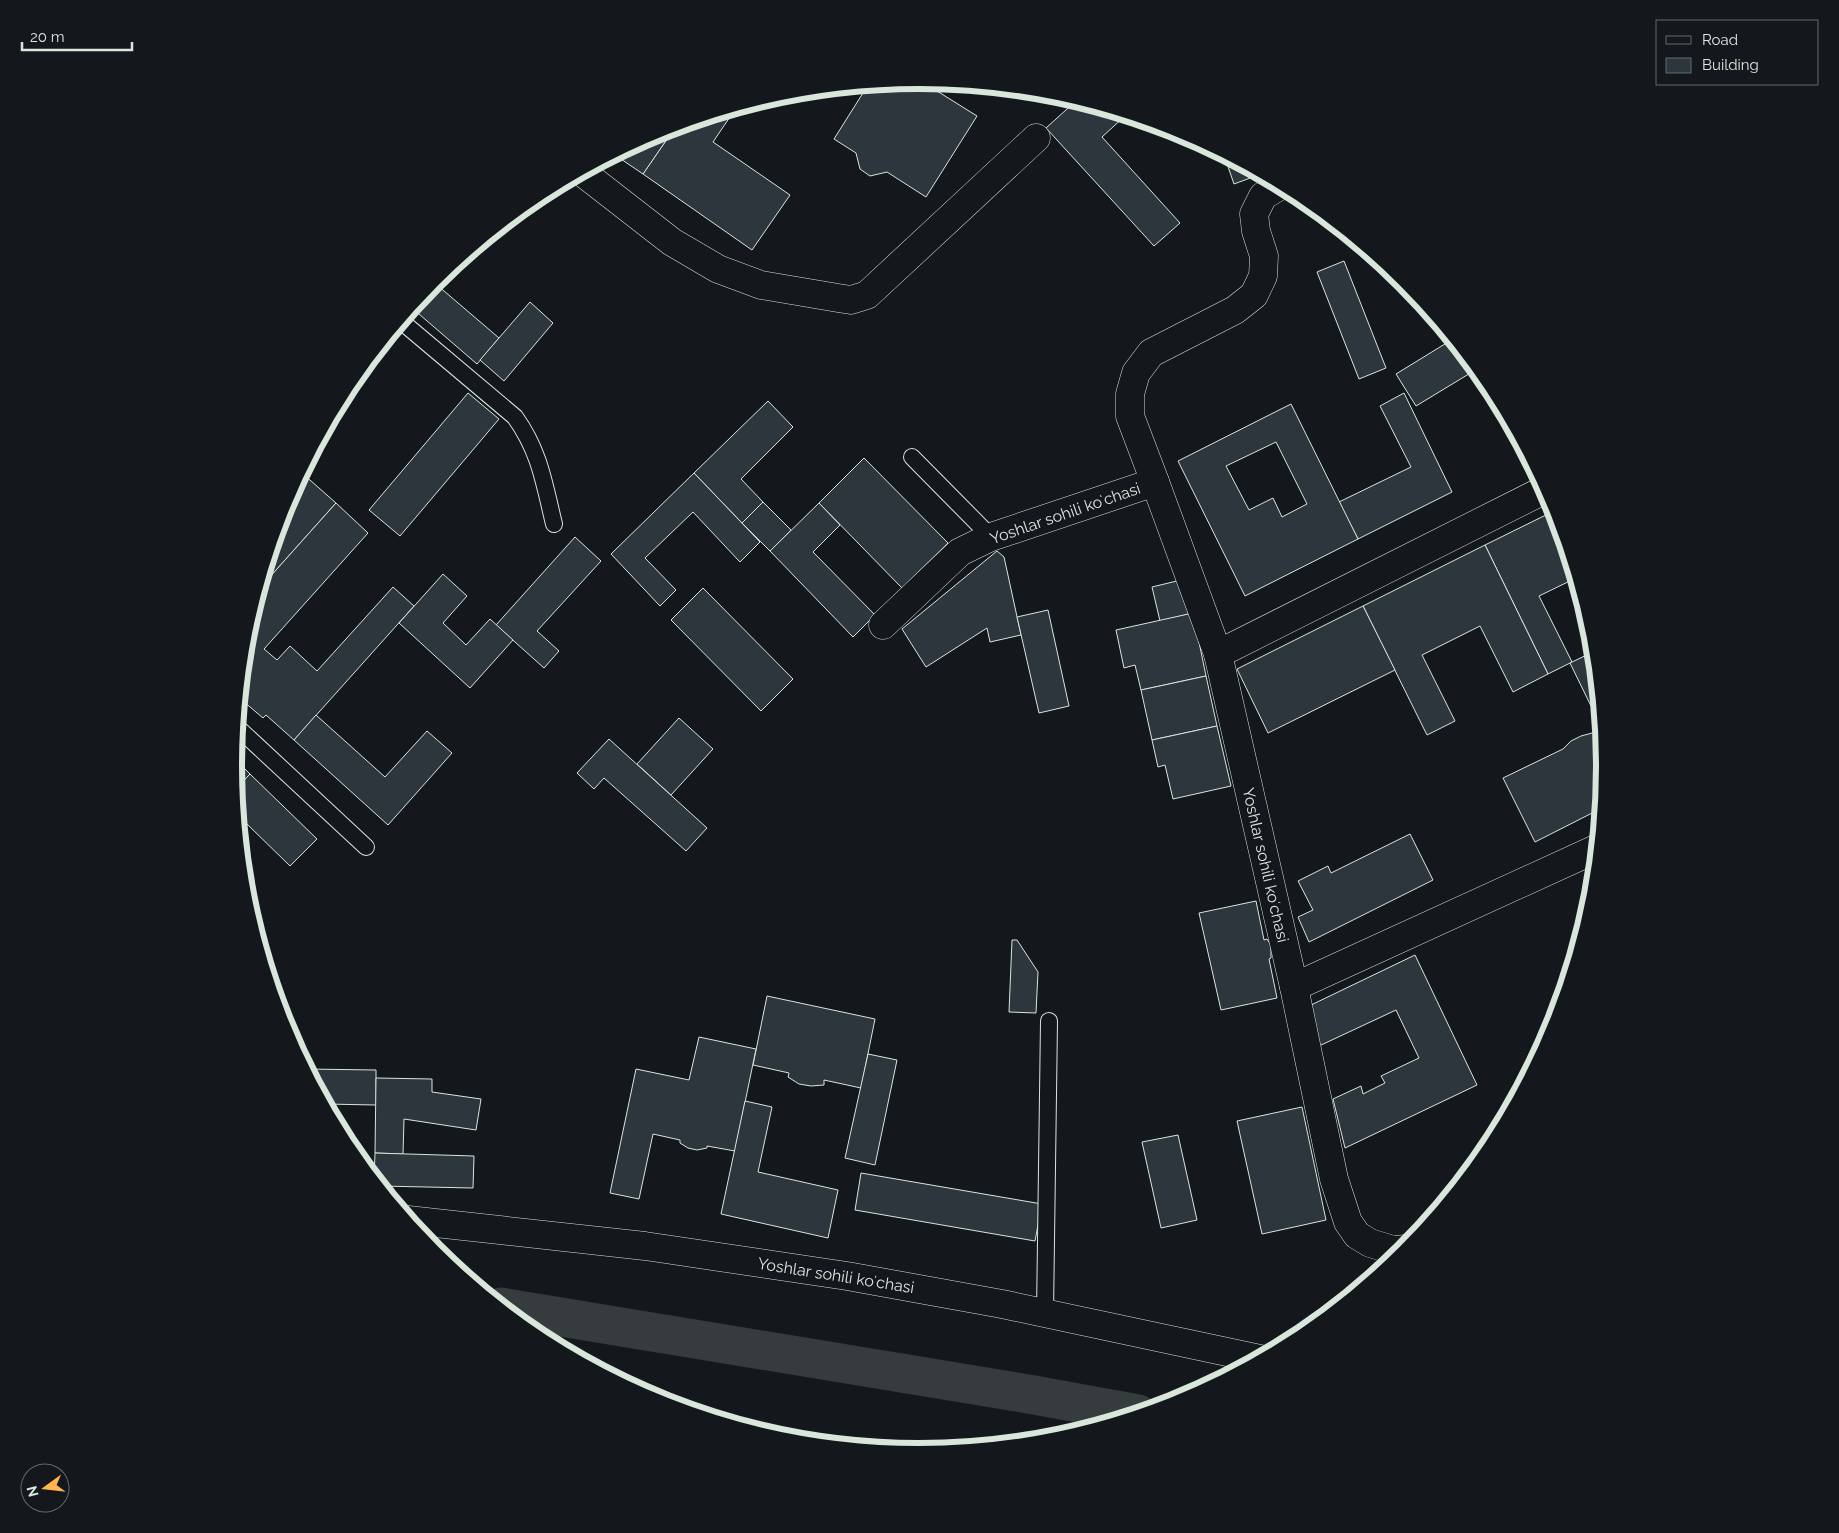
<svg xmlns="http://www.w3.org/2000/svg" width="1839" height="1533" viewBox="0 0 1839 1533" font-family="Raleway,sans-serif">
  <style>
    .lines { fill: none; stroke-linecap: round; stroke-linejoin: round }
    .canal { stroke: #363b3e; stroke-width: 39 }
    .building { fill: #2c363c; stroke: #d8e6dc; fill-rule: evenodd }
    .lane-casing { stroke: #d8e6dc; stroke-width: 18 }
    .street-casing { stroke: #d8e6dc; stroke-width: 29 }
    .lane { stroke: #14181c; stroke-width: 16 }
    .street { stroke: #14181c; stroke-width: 28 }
    .labels { text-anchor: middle; stroke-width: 4; stroke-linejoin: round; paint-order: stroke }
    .street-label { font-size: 16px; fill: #d8e6dc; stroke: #14181c }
    .rim { fill: none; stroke: #d8e6dc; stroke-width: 6 }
  </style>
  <rect width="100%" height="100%" fill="#14181c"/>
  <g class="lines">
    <path class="canal" d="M 501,1307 L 1034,1395 L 1138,1414"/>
  </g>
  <g class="building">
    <path d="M 920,80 L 935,82 L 937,91 L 977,116 L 926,197 L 887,172 L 870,176 L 860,169 L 856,153 L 834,139 L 868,85 Z"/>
    <path d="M 1077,100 L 1126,115 L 1102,137 L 1180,223 L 1154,246 L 1046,128 Z"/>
    <path d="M 736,108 L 713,142 L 790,195 L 752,250 L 643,174 L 676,126 Z"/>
    <path d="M 676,126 L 643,174 L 615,155 L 657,132 Z"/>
    <path d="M 1224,155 L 1261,174 L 1234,184 Z"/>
    <path d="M 1344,261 L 1386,368 L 1359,379 L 1317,272 Z"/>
    <path d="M 455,264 L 437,285 L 499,338 L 477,364 L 412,308 L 434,281 Z"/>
    <path d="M 530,302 L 553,323 L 504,381 L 480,360 Z"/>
    <path d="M 386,339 L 390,342 L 345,393 L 349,385 Z"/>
    <path d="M 1453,339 L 1477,369 L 1416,406 L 1396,374 Z"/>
    <path d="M 468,393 L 499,419 L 400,536 L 369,510 Z"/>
    <path d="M 1404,393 L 1452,492 L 1358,539 L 1339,502 L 1411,467 L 1380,406 Z"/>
    <path d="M 768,401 L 793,427 L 741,479 L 763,502 L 742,523 L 694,473 Z"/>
    <path d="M 1291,404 L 1358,539 L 1245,596 L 1178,461 ZM 1276,442 L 1307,504 L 1282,517 L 1273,498 L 1249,510 L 1226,466 Z"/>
    <path d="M 864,458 L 948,543 L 902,588 L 819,503 Z"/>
    <path d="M 302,473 L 336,503 L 260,588 L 284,509 L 286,506 L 285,504 Z"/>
    <path d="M 694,473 L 760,542 L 740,562 L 693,512 L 645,558 L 676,590 L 660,606 L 611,554 Z"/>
    <path d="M 763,502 L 791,530 L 770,551 L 742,523 Z"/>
    <path d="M 336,503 L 368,533 L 264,649 L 277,660 L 290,646 L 317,671 L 393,587 L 414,606 L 294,740 L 266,715 L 263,718 L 243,701 L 248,696 L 241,689 L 246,632 L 260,588 Z"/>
    <path d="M 819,503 L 840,525 L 813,552 L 875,615 L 853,637 L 770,551 Z"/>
    <path d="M 1556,510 L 1576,578 L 1539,596 L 1572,662 L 1548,674 L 1485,545 Z"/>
    <path d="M 575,537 L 601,561 L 537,631 L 559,651 L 544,668 L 496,625 Z"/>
    <path d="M 1485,545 L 1548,674 L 1513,692 L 1480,626 L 1422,655 L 1455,721 L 1427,735 L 1363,606 Z"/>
    <path d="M 997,551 L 1004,557 L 1021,635 L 990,642 L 987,628 L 926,667 L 902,629 Z"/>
    <path d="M 443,574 L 467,596 L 443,623 L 466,645 L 490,619 L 513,640 L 470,688 L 399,623 Z"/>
    <path d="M 1185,579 L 1193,613 L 1160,621 L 1152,587 Z"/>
    <path d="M 703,588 L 793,679 L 761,711 L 671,620 Z"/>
    <path d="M 1363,606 L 1395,670 L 1268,733 L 1237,669 Z"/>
    <path d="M 1048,610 L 1069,706 L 1039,713 L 1017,617 Z"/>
    <path d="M 1193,613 L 1206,676 L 1141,690 L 1135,665 L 1124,668 L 1116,630 Z"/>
    <path d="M 1595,651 L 1600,702 L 1591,706 L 1570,663 Z"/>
    <path d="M 1206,676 L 1217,726 L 1152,740 L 1141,690 Z"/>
    <path d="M 316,715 L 385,777 L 427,731 L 452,753 L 388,825 L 294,740 Z"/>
    <path d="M 679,718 L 713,749 L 671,795 L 637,764 Z"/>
    <path d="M 1217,726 L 1231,786 L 1173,799 L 1165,765 L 1158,767 L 1152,740 Z"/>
    <path d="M 1602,728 L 1606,767 L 1602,808 L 1535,842 L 1503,778 L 1563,749 L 1571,741 L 1581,736 L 1592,733 Z"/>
    <path d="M 609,739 L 707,828 L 686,851 L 604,778 L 594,789 L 577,773 Z"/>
    <path d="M 234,758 L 250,774 L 235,790 L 233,766 Z"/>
    <path d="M 250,774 L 317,839 L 290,866 L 247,824 L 240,833 L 235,790 Z"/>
    <path d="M 1410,834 L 1433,880 L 1309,942 L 1298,917 L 1313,910 L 1298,881 L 1328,866 L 1331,873 Z"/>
    <path d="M 1256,901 L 1264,940 L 1267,939 L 1271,945 L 1271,958 L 1269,959 L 1277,998 L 1221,1010 L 1199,913 Z"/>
    <path d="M 1012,940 L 1017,940 L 1038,972 L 1036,1013 L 1009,1012 Z"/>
    <path d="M 1415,955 L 1477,1085 L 1345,1148 L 1333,1099 L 1361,1086 L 1363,1094 L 1385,1083 L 1381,1076 L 1419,1058 L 1396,1010 L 1319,1046 L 1309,1006 Z"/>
    <path d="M 767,996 L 875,1019 L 861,1088 L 824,1080 L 824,1085 L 811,1086 L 799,1084 L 788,1077 L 789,1073 L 753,1065 Z"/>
    <path d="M 699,1037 L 756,1049 L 735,1151 L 707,1146 L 707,1148 L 697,1150 L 688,1148 L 680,1143 L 680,1140 L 653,1134 L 639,1199 L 610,1193 L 636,1069 L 689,1080 Z"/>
    <path d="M 868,1054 L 897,1060 L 875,1165 L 845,1158 Z"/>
    <path d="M 306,1069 L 376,1070 L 376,1105 L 325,1104 Z"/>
    <path d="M 376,1078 L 432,1079 L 432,1092 L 481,1099 L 476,1130 L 404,1119 L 403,1154 L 375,1153 Z"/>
    <path d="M 745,1101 L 772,1107 L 758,1172 L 838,1190 L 828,1238 L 721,1214 Z"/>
    <path d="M 1302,1107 L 1326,1220 L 1262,1234 L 1237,1121 Z"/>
    <path d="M 1178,1135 L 1197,1220 L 1161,1228 L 1142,1142 Z"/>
    <path d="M 375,1153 L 474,1156 L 473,1188 L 380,1186 L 374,1179 Z"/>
    <path d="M 861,1173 L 1042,1204 L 1035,1241 L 855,1210 Z"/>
  </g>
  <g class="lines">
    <g class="lane-casing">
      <g id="lane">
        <path d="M 401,321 L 515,417 C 540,452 544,483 554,524"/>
        <path d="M 912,457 L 991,537"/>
        <path d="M 237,727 L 366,847"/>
        <path d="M 1045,1314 L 1049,1021"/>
      </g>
    </g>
    <g class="street-casing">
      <g id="street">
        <path d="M 582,172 L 672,242 L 718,269 L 761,285 L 838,298 L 851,300 L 867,295 L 1036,138"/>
        <path d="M 1155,482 L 1130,416 L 1130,394 L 1136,373 L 1151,353 L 1235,310 L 1254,295 L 1263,276 L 1264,256 L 1256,231 L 1254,214 L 1263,196 L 1281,185"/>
        <path d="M 883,625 L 960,552 L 991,537 L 1155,482 L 1218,654 L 1294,987 L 1334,1179 L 1348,1222 L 1357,1235 L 1370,1243 L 1393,1250 L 1407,1249"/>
        <path d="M 1218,654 L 1546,489"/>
        <path d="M 1294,987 L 1598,848"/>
        <path d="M 408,1220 L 645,1246 L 847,1276 L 1002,1304 L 1260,1359"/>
      </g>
    </g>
    <use href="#lane" class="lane"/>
    <use href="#street" class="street"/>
  </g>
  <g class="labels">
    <g class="street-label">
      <text transform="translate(1065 513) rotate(-19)" y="6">Yoshlar sohili koʻchasi</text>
      <text transform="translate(1266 865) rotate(77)" y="6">Yoshlar sohili koʻchasi</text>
      <text transform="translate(836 1275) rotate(9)" y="6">Yoshlar sohili koʻchasi</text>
    </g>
  </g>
  <path d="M0 0H1839V1533H0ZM242 766a677 677 0 1 1 1354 0a677 677 0 1 1-1354 0Z" fill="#14181c" fill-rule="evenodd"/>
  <path class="rim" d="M242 766a677 677 0 1 1 1354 0a677 677 0 1 1-1354 0Z"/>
  <rect x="1656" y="20" width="162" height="65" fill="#14181c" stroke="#626a69"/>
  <rect x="1666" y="36" width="25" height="8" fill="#14181c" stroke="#626a69"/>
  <text x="1702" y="45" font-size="15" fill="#d8e6dc">Road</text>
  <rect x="1666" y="58" width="25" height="15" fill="#2c363c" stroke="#626a69"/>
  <text x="1702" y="70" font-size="15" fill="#d8e6dc">Building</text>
  <g transform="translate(45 1488) rotate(255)"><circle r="24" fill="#14181c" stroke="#626a69"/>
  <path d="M0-4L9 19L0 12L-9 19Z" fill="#ffb74d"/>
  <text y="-8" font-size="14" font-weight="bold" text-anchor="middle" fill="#d8e6dc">N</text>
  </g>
  <path d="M22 42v8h110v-8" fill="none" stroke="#d8e6dc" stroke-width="2.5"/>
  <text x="30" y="42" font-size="15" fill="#d8e6dc" stroke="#14181c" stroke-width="4" paint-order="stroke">20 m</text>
</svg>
